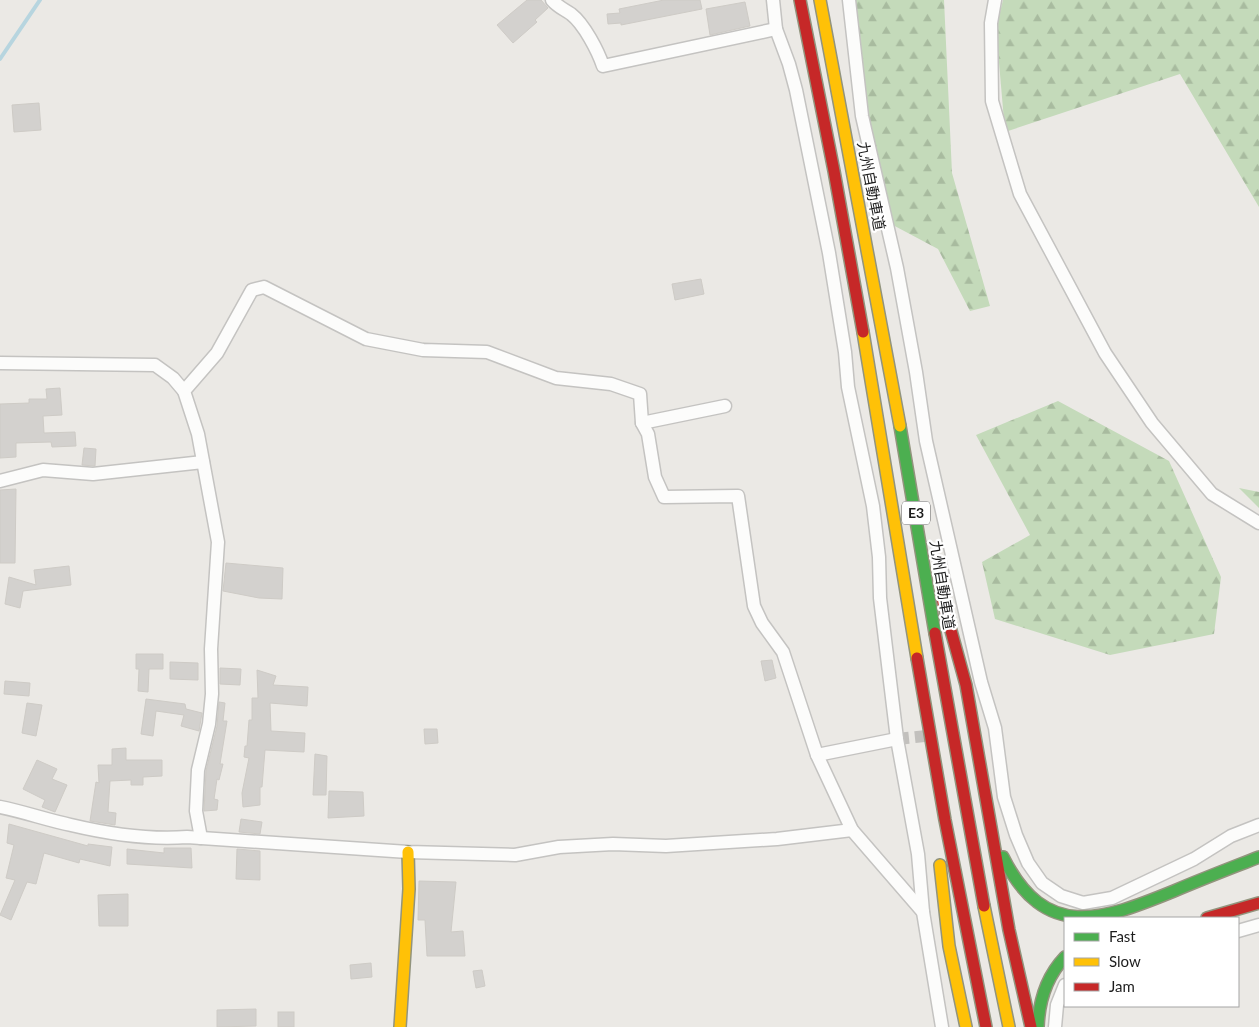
<svg xmlns="http://www.w3.org/2000/svg" width="1259" height="1027" viewBox="0 0 1259 1027" font-family="Lato,'Noto Sans JP',sans-serif">
  <style>
    .forest { fill: url(#forest-firs) }
    .lines { fill: none; stroke-linecap: round; stroke-linejoin: round }
    .stream { stroke: #b7d5df; stroke-width: 4 }
    .building { fill: #d3d1ce; stroke: #cecbc6 }
    .street-tunnel { stroke: #c2c0bd; stroke-width: 12; stroke-dasharray: 12 6; stroke-linecap: butt }
    .street-casing { stroke: #c4c3c1; stroke-width: 15 }
    .fast-casing { stroke: #92947d; stroke-width: 14 }
    .slow-casing { stroke: #92947d; stroke-width: 14 }
    .jam-casing { stroke: #92947d; stroke-width: 14 }
    .street { stroke: #fcfcfb; stroke-width: 12 }
    .fast { stroke: #4caf50; stroke-width: 11 }
    .slow { stroke: #ffc107; stroke-width: 11 }
    .jam { stroke: #c62828; stroke-width: 11 }
    .labels { text-anchor: middle; stroke-width: 4.5; stroke-linejoin: round; paint-order: stroke }
    .shield { fill: #fff; stroke: #616161; stroke-width: 1 }
    .shield-label { font-size: 14px; font-weight: bold; fill: #1d1d1d }
    .street-label { font-size: 15px; fill: #1d1d1d; stroke: #fff }
  </style>
  <defs>
    <pattern id="forest-firs" width="22" height="20" patternUnits="userSpaceOnUse" patternTransform="scale(1.25)"><rect width="22" height="20" fill="#c4daba"/><path d="M5 1l3.5 6h-7zM16 11l3.5 6h-7z" fill="#a8bb9f"/></pattern>
  </defs>
  <rect width="100%" height="100%" fill="#ebe9e5"/>
  <g class="forest">
    <path d="M 844,0 L 944,0 L 952,173 L 990,306 L 970,311 L 938,249 L 874,215 Z"/>
    <path d="M 1003,0 L 1259,0 L 1259,207 L 1180,74 L 1005,132 L 996,28 Z"/>
    <path d="M 1058,401 L 1169,461 L 1221,577 L 1214,634 L 1110,655 L 995,619 L 982,562 L 1030,535 L 976,435 Z"/>
    <path d="M 1239,488 L 1259,492 L 1259,508 Z"/>
  </g>
  <g class="lines">
    <path class="stream" d="M 0,59 L 40,0"/>
  </g>
  <g class="building">
    <path d="M 527,0 L 541,0 L 548,8 L 535,20 L 537,22 L 513,43 L 497,25 Z"/>
    <path d="M 664,0 L 700,0 L 702,9 L 621,25 L 621,23 L 608,24 L 607,14 L 620,13 L 619,9 Z"/>
    <path d="M 745,2 L 750,26 L 710,35 L 706,9 Z"/>
    <path d="M 39,103 L 41,130 L 14,132 L 12,105 Z"/>
    <path d="M 701,279 L 704,294 L 675,300 L 672,284 Z"/>
    <path d="M 60,388 L 62,415 L 43,416 L 44,433 L 75,432 L 76,446 L 52,447 L 51,442 L 16,443 L 16,457 L 0,458 L 0,404 L 29,403 L 29,399 L 47,399 L 46,389 Z"/>
    <path d="M 84,448 L 96,449 L 95,466 L 82,465 Z"/>
    <path d="M 16,489 L 15,563 L 0,563 L 0,490 Z"/>
    <path d="M 226,563 L 283,568 L 282,599 L 259,598 L 223,591 Z"/>
    <path d="M 69,566 L 71,585 L 23,591 L 20,608 L 5,604 L 9,577 L 36,585 L 34,570 Z"/>
    <path d="M 136,654 L 163,654 L 163,669 L 149,669 L 148,692 L 138,691 L 139,669 L 136,669 Z"/>
    <path d="M 772,660 L 776,678 L 765,681 L 761,661 Z"/>
    <path d="M 170,662 L 198,663 L 198,680 L 170,679 Z"/>
    <path d="M 220,668 L 241,669 L 240,685 L 220,684 Z"/>
    <path d="M 257,670 L 276,676 L 273,685 L 308,687 L 307,706 L 270,703 L 271,731 L 305,733 L 304,752 L 265,750 L 262,787 L 260,787 L 260,805 L 243,807 L 242,793 L 249,758 L 244,757 L 245,746 L 247,746 L 249,720 L 252,720 L 252,698 L 258,698 Z"/>
    <path d="M 5,681 L 30,683 L 29,696 L 4,694 Z"/>
    <path d="M 146,699 L 185,704 L 186,709 L 202,713 L 199,731 L 181,726 L 184,715 L 156,711 L 153,736 L 141,734 Z"/>
    <path d="M 219,702 L 225,703 L 223,721 L 227,721 L 220,764 L 223,764 L 219,780 L 217,779 L 214,799 L 218,800 L 217,810 L 204,811 L 206,771 L 217,726 Z"/>
    <path d="M 27,703 L 42,705 L 36,736 L 22,733 Z"/>
    <path d="M 424,729 L 437,729 L 438,743 L 425,744 Z"/>
    <path d="M 126,748 L 126,760 L 162,760 L 162,776 L 143,777 L 143,785 L 131,785 L 131,780 L 110,781 L 108,812 L 116,813 L 115,825 L 90,821 L 96,782 L 99,783 L 98,765 L 112,765 L 112,749 Z"/>
    <path d="M 315,754 L 327,756 L 326,795 L 313,795 Z"/>
    <path d="M 37,760 L 57,769 L 52,779 L 67,785 L 55,812 L 42,807 L 45,800 L 23,789 Z"/>
    <path d="M 329,791 L 363,792 L 364,816 L 328,818 Z"/>
    <path d="M 241,819 L 262,822 L 260,834 L 239,832 Z"/>
    <path d="M 9,824 L 88,846 L 88,844 L 112,847 L 110,866 L 80,859 L 79,863 L 44,853 L 36,884 L 27,882 L 11,920 L 0,915 L 15,880 L 6,878 L 14,845 L 7,843 Z"/>
    <path d="M 164,848 L 191,848 L 192,868 L 127,864 L 127,849 L 164,853 Z"/>
    <path d="M 237,849 L 260,851 L 260,880 L 236,879 Z"/>
    <path d="M 419,881 L 456,882 L 451,932 L 463,931 L 465,956 L 427,956 L 425,920 L 418,920 Z"/>
    <path d="M 128,894 L 128,926 L 99,926 L 98,895 Z"/>
    <path d="M 371,963 L 372,977 L 351,979 L 350,965 Z"/>
    <path d="M 482,970 L 485,986 L 476,988 L 473,971 Z"/>
    <path d="M 256,1009 L 256,1026 L 217,1027 L 217,1010 Z"/>
    <rect x="278" y="1012" width="16" height="15"/>
  </g>
  <g class="lines">
    <path class="street-tunnel" d="M 897,739 L 935,735"/>
    <g class="street-casing">
      <g id="street">
        <path d="M 552,0 C 558,7 564,9 571,14 C 584,24 598,51 603,66 L 776,29"/>
        <path d="M 773,0 L 776,29 L 789,64 L 796,90 L 829,253 L 845,352 L 848,387 L 873,506 L 879,557 L 880,598 L 897,739 L 918,854 L 923,912 L 942,1027"/>
        <path d="M 849,0 L 862,116 L 897,268 L 916,372 L 926,441 L 981,682 L 995,728 L 1004,797 L 1016,835 L 1028,863 L 1042,883 L 1061,896 L 1083,903 L 1112,898 L 1194,859 L 1231,836 L 1259,825"/>
        <path d="M 995,0 L 991,23 L 992,101 L 1020,194 L 1105,353 L 1152,423 L 1212,494 L 1259,523"/>
        <path d="M 0,363 L 155,365 L 173,378 L 184,391"/>
        <path d="M 642,423 L 725,406"/>
        <path d="M 0,481 L 43,470 L 93,474 L 203,462"/>
        <path d="M 817,755 L 897,739"/>
        <path d="M 0,807 C 25,812 47,820 71,825 C 109,834 149,840 187,837 L 408,852 L 515,855 L 559,847 L 613,844 L 666,846 L 777,839 L 852,830"/>
        <path d="M 201,838 L 196,811 L 198,770 L 209,724 L 212,694 L 211,649 L 218,542 L 198,434 L 184,391 L 217,353 L 252,290 L 264,287 L 366,339 L 423,350 L 487,352 L 556,378 L 611,384 L 640,394 L 642,423 L 648,434 L 655,477 L 664,497 L 738,496 L 754,606 L 762,623 L 783,652 L 817,755 L 852,830 L 923,912"/>
        <path d="M 1238,931 L 1259,925"/>
        <path d="M 1055,1027 L 1057,1005 L 1065,985"/>
      </g>
    </g>
    <g class="fast-casing">
      <g id="fast">
        <path d="M 900,426 L 935,633"/>
        <path d="M 1003,857 C 1045,942 1103,920 1174,891 C 1202,879 1231,868 1259,857"/>
        <path d="M 1038,1027 C 1039,1000 1046,977 1065,957"/>
      </g>
    </g>
    <g class="slow-casing">
      <g id="slow">
        <path d="M 820,0 L 900,426"/>
        <path d="M 863,332 L 917,658"/>
        <path d="M 940,865 L 949,946 L 966,1027"/>
        <path d="M 984,906 L 1009,1027"/>
        <path d="M 400,1027 L 409,889 L 408,852"/>
      </g>
    </g>
    <g class="jam-casing">
      <g id="jam">
        <path d="M 800,0 L 834,171 L 863,332"/>
        <path d="M 942,598 L 966,685 L 1009,930 L 1031,1027"/>
        <path d="M 935,633 L 984,906"/>
        <path d="M 917,658 L 945,820 L 986,1027"/>
        <path d="M 1207,918 L 1259,903"/>
      </g>
    </g>
    <use href="#street" class="street"/>
    <use href="#fast" class="fast"/>
    <use href="#slow" class="slow"/>
    <use href="#jam" class="jam"/>
  </g>
  <g class="labels">
    <rect class="shield" x="902" y="501.5" width="28" height="23" rx="4"/>
    <g class="shield-label">
      <text x="916" y="518">E3</text>
    </g>
    <g class="street-label">
      <text transform="translate(871 186) rotate(79)" y="5">九州自動車道</text>
      <text transform="translate(942 585) rotate(81)" y="5">九州自動車道</text>
    </g>
  </g>
  <rect x="1064" y="917" width="175" height="90" fill="#ffffff" stroke="#a5a5a5"/>
  <rect x="1074" y="933" width="25" height="8" fill="#4caf50" stroke="#a5a5a5"/>
  <text x="1109" y="942" font-size="15" fill="#1d1d1d">Fast</text>
  <rect x="1074" y="958" width="25" height="8" fill="#ffc107" stroke="#a5a5a5"/>
  <text x="1109" y="967" font-size="15" fill="#1d1d1d">Slow</text>
  <rect x="1074" y="983" width="25" height="8" fill="#c62828" stroke="#a5a5a5"/>
  <text x="1109" y="992" font-size="15" fill="#1d1d1d">Jam</text>
</svg>
